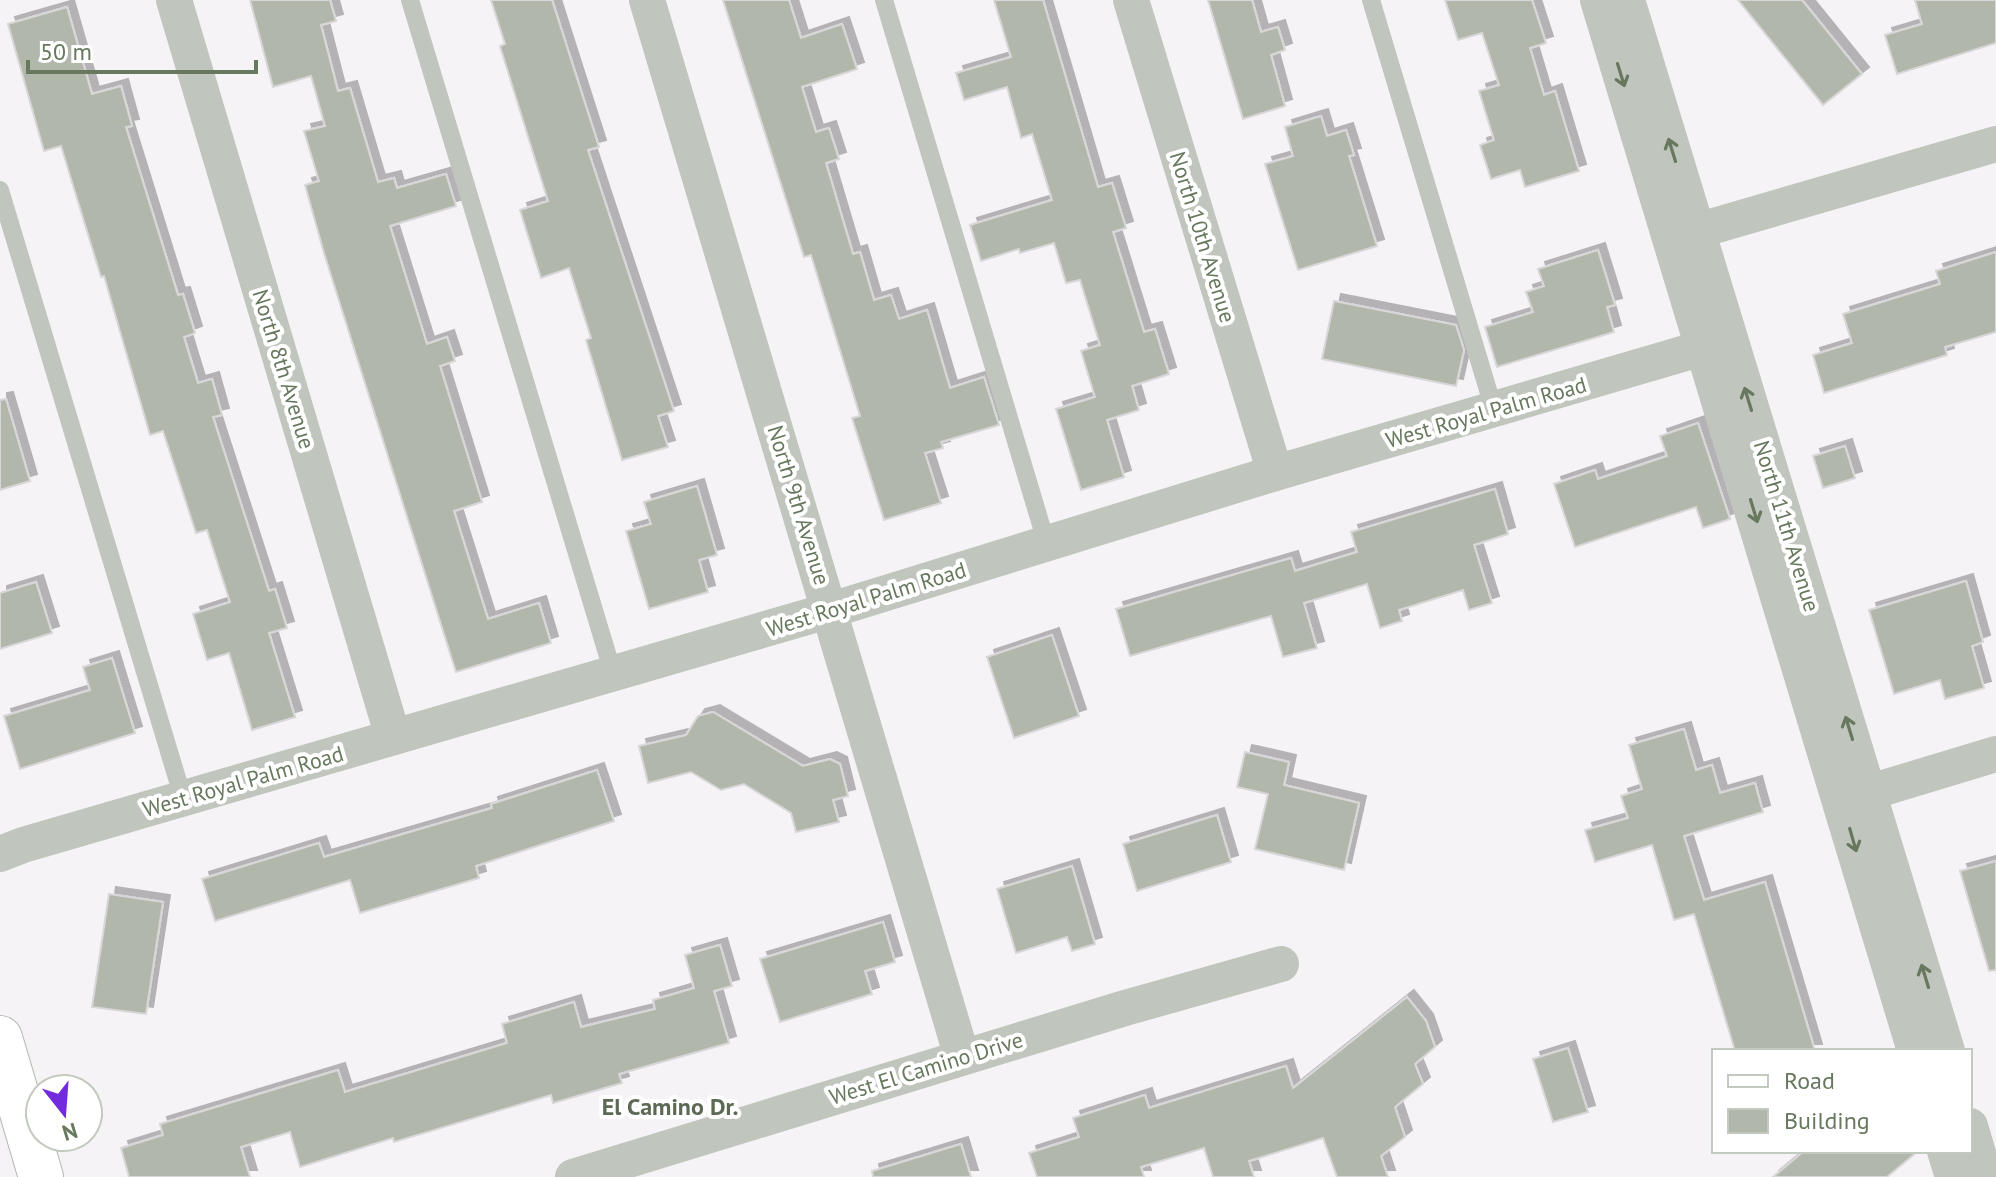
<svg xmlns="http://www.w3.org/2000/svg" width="1996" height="1177" viewBox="0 0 1996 1177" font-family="'PT Sans',sans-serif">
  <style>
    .building { fill: #b1b7aa; stroke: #d8d6d7; stroke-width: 2; filter: url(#shadow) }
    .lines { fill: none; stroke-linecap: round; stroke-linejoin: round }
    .secondary-casing { stroke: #b1b8ad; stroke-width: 46 }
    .lane { stroke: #c0c5bd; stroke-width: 18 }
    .street { stroke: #c0c5bd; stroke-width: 36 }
    .secondary { stroke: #fff; stroke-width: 44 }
    .oneway { stroke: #67785e }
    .labels { text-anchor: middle; stroke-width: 8; stroke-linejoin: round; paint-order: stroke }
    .street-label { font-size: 22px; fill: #67785e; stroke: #fff }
    .neighbourhood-label { font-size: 24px; font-weight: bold; fill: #5c6954; stroke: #fff }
  </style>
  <defs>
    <filter id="shadow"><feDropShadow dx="7" dy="-7" stdDeviation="0" flood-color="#0004"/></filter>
  </defs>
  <rect width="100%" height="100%" fill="#f6f3f6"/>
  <g class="building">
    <path d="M 250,0 L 330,0 L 336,21 L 321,25 L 338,91 L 350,88 L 378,182 L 394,178 L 397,188 L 446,174 L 456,206 L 390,226 L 427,344 L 447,337 L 455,361 L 440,366 L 482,502 L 454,511 L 488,619 L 539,603 L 551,643 L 456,672 L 324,253 L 305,185 L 319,181 L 304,131 L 325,126 L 311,76 L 273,87 Z"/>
    <path d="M 491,0 L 552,0 L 599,147 L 588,150 L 674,411 L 658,416 L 668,447 L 622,460 L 586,340 L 591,338 L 569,268 L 541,278 L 520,210 L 548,201 L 500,46 L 505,44 Z"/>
    <path d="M 723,0 L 789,0 L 801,38 L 842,24 L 857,69 L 802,87 L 816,132 L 829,128 L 839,159 L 826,163 L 853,254 L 860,252 L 874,300 L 891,295 L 899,319 L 927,310 L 950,388 L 984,377 L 999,425 L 941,442 L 943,448 L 925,453 L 941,503 L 884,520 L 852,418 L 860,416 L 811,255 L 804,257 Z"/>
    <path d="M 994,0 L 1043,0 L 1098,187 L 1112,183 L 1126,228 L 1113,232 L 1144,332 L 1155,329 L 1169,374 L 1132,386 L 1139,410 L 1107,420 L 1124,477 L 1081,490 L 1056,409 L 1095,397 L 1081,351 L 1100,345 L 1080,280 L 1066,283 L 1054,243 L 1020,253 L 1019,249 L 981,261 L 970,225 L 1052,200 L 1032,134 L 1021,138 L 1007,87 L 964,100 L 956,73 L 1011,57 Z"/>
    <path d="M 1208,0 L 1252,0 L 1261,32 L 1278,27 L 1285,50 L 1271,55 L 1285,106 L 1243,119 Z"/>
    <path d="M 1445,0 L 1532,0 L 1546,43 L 1530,48 L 1544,95 L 1555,91 L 1579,171 L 1525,187 L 1520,170 L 1491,179 L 1480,145 L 1494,140 L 1479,91 L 1499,85 L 1482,33 L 1458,40 Z"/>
    <path d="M 1738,0 L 1802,0 L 1862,74 L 1823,105 Z"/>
    <path d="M 1915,0 L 1996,0 L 1996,43 L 1897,74 L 1885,35 L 1922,24 Z"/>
    <path d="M 67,7 L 92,94 L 121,86 L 132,126 L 126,127 L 178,295 L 183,294 L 195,333 L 184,337 L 198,383 L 212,379 L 222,415 L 213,417 L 269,591 L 275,589 L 287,628 L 269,633 L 295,717 L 252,730 L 229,653 L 207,660 L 193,614 L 230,602 L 207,530 L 196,533 L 163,431 L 150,435 L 104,276 L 101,277 L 61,146 L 44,151 L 8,24 Z"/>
    <path d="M 1321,116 L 1327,136 L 1346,130 L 1354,155 L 1349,156 L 1377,246 L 1298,270 L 1265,164 L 1293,156 L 1285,127 Z"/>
    <path d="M 1598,250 L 1615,305 L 1607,307 L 1614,332 L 1497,367 L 1485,327 L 1533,312 L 1526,292 L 1544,286 L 1538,269 Z"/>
    <path d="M 1996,252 L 1996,332 L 1945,347 L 1947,355 L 1824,393 L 1813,355 L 1852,343 L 1843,314 L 1940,284 L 1936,271 Z"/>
    <path d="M 1334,301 L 1456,325 L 1464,350 L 1456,386 L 1322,359 Z"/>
    <path d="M 6,399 L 30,481 L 0,490 L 0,400 Z"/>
    <path d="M 1698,423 L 1730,519 L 1703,528 L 1696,507 L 1575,547 L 1554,484 L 1595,470 L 1598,479 L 1667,456 L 1660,436 Z"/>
    <path d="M 1845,446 L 1855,478 L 1823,488 L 1813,456 Z"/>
    <path d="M 697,486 L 717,555 L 699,560 L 708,592 L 649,609 L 626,531 L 651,524 L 644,502 Z"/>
    <path d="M 1495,489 L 1508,534 L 1474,545 L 1492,603 L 1469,610 L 1463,590 L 1399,610 L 1402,621 L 1380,628 L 1367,584 L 1304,603 L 1317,648 L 1283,657 L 1271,616 L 1130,656 L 1116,609 L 1291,558 L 1295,571 L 1357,552 L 1351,532 Z"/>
    <path d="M 1966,581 L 1983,642 L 1972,646 L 1984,688 L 1945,699 L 1940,680 L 1894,694 L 1869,610 Z"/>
    <path d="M 36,582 L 52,633 L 0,649 L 0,593 Z"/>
    <path d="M 1052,635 L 1079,716 L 1014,738 L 987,657 Z"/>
    <path d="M 112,658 L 135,733 L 20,769 L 4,716 L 90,690 L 83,667 Z"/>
    <path d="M 713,712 L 803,766 L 830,759 L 840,764 L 848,796 L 833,800 L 839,822 L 796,832 L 791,813 L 744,784 L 721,790 L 691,772 L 648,783 L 639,746 L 686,735 L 698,716 Z"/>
    <path d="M 1684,729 L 1696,770 L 1712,765 L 1720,793 L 1755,783 L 1763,812 L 1684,836 L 1704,900 L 1765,882 L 1815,1051 L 1735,1051 L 1694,914 L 1674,920 L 1652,845 L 1595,862 L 1585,830 L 1628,818 L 1621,796 L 1642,789 L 1629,745 Z"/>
    <path d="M 1245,752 L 1289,762 L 1284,785 L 1359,803 L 1344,870 L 1255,849 L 1268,794 L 1237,787 Z"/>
    <path d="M 597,770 L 614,821 L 476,866 L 479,878 L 360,913 L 350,880 L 215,921 L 202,879 L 319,843 L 324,857 L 492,808 L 491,804 Z"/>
    <path d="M 1217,815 L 1231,862 L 1137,891 L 1123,844 Z"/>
    <path d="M 1996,861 L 1996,970 L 1989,971 L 1960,871 Z"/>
    <path d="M 1072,866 L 1095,944 L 1072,951 L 1067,937 L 1016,953 L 997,889 Z"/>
    <path d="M 109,894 L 163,902 L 146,1014 L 92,1007 Z"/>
    <path d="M 883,922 L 895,962 L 865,971 L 872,994 L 780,1022 L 760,959 Z"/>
    <path d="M 720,945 L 732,986 L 714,991 L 729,1043 L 619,1074 L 622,1083 L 553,1103 L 551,1095 L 394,1142 L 393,1138 L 300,1167 L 290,1132 L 241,1147 L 250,1177 L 129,1177 L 121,1148 L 163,1135 L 160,1124 L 338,1070 L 345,1092 L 507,1043 L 502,1024 L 574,1002 L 581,1027 L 655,1009 L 653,1000 L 694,988 L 685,955 Z"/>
    <path d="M 1407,997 L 1426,1021 L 1435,1047 L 1415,1064 L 1423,1084 L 1395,1107 L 1405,1137 L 1381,1156 L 1388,1177 L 1337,1177 L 1323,1138 L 1249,1161 L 1254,1177 L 1213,1177 L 1204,1148 L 1141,1167 L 1144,1177 L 1037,1177 L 1029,1153 L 1079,1137 L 1073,1118 L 1145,1095 L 1149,1108 L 1286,1066 L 1293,1088 Z"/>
    <path d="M 1568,1048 L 1588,1112 L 1553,1122 L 1533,1059 Z"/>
    <path d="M 961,1144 L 971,1177 L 873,1177 L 872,1171 Z"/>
    <path d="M 1804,1151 L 1918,1151 L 1887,1177 L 1773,1177 Z"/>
  </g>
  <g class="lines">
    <g class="secondary-casing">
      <path id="secondary" d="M 0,1038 L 41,1177"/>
    </g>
    <g class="lane">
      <path d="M 410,0 L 613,673"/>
      <path d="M 884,0 L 1047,545"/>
      <path d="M 1371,0 L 1494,410"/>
      <path d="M 0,190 L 183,798"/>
    </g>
    <g class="street">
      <path d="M 174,0 L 393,737"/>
      <path d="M 647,0 L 962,1057"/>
      <path d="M 1131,0 L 1275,473"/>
      <path d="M 1598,0 L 1915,1051"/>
      <path d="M 1627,0 L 1947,1051"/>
      <path d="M 1676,237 L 1996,144"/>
      <path d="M 1847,799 L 1996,754"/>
      <path d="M 0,854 L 23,845 L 831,610 L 1275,473 L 1730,340"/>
      <path d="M 1970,1126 L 1985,1177"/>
      <path d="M 1945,1151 L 1953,1177"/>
      <path d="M 573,1177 L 1125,1008 L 1281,964"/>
    </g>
    <use href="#secondary" class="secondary"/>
  </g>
  <defs><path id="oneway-shaft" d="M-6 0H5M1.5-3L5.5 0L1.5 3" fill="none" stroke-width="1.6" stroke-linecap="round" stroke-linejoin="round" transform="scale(2)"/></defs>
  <g class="oneway">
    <use href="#oneway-shaft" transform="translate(1621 75) rotate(73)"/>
    <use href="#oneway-shaft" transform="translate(1672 150) rotate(-107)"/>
    <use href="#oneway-shaft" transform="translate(1748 399) rotate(-107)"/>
    <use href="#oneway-shaft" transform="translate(1754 511) rotate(73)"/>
    <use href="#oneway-shaft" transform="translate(1849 728) rotate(-107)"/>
    <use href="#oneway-shaft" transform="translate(1853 840) rotate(74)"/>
    <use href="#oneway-shaft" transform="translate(1925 976) rotate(-107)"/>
  </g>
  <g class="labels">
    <g class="street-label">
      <text transform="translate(1203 237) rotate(73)" y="8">North 10th Avenue</text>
      <text transform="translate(284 369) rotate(73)" y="8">North 8th Avenue</text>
      <text transform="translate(1486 412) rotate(-16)" y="8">West Royal Palm Road</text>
      <text transform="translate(799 505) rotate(73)" y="8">North 9th Avenue</text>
      <text transform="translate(1787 526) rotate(73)" y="8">North 11th Avenue</text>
      <text transform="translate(866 599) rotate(-17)" y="8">West Royal Palm Road</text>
      <text transform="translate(243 781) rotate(-16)" y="8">West Royal Palm Road</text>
      <text transform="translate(926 1068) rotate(-17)" y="8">West El Camino Drive</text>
    </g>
    <g class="neighbourhood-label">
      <text x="670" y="1115">El Camino Dr.</text>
    </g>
  </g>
  <rect x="1712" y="1049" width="260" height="104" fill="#ffffff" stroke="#c2c9bf" stroke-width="2"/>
  <rect x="1728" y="1075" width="40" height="12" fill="#ffffff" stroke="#c2c9bf" stroke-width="2"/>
  <text x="1784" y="1089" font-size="24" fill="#67785e">Road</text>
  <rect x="1728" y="1109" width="40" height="24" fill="#b1b7aa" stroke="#c2c9bf" stroke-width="2"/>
  <text x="1784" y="1129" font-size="24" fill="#67785e">Building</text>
  <g transform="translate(64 1113) rotate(163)"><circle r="38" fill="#ffffff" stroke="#c2c9bf" stroke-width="2"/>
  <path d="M0-6L14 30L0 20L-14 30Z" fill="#732bde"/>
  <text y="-12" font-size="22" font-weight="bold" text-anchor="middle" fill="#67785e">N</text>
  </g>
  <path d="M28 60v12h228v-12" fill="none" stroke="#67785e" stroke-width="4"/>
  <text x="40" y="60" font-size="24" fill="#67785e" stroke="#ffffff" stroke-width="6" paint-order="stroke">50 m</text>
</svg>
